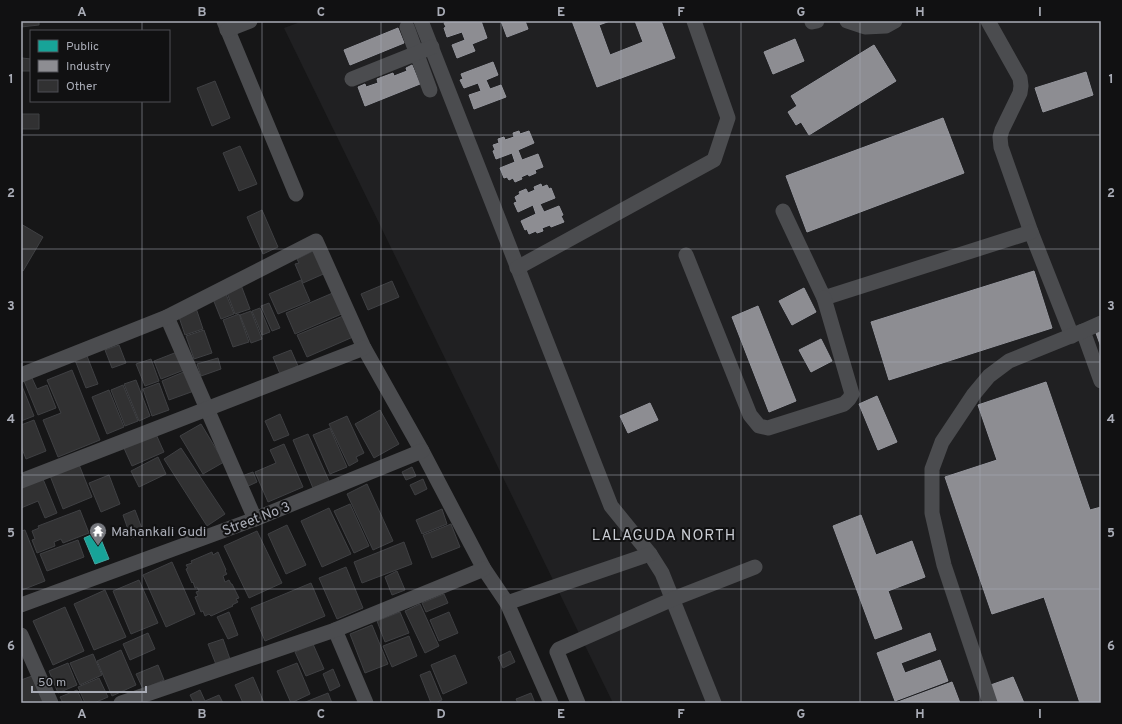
<svg xmlns="http://www.w3.org/2000/svg" width="1122" height="724" viewBox="0 0 1122 724" font-family="Overpass,sans-serif">
  <style>
    .built { fill: #202022 }
    .public { fill: #17a398; stroke: #43a6a1 }
    .industry { fill: #8d8d92; stroke: #95969d }
    .building { fill: #313132; stroke: #3f4043 }
    .lines { fill: none; stroke-linecap: round; stroke-linejoin: round }
    .minor { stroke: #4b4c4f; stroke-width: 15 }
    .grid { fill: none; stroke: #a9acb6; stroke-width: 1; stroke-opacity: 0.55 }
    .labels { text-anchor: middle; stroke-width: 4; stroke-linejoin: round; paint-order: stroke }
    .street-label { font-size: 14px; fill: #a9acb6; stroke: #111112 }
    .poi-label { font-size: 14px; fill: #a9acb6; stroke: #111112; text-anchor: start }
    .neighbourhood-label { font-size: 15px; letter-spacing: 1px; fill: #c9ccd3; stroke: #111112 }
    .neatline { fill: none; stroke: #a9acb6; stroke-width: 1.5 }
    .grid-label { font-size: 13px; text-anchor: middle; font-weight: bold; fill: #a9acb6 }
  </style>
  <rect width="100%" height="100%" fill="#161617"/>
  <path class="built" d="M 303,21 L 1101,21 L 1101,703 L 613,703 L 284,28 Z"/>
  <path class="public" d="M 98,532 L 109,559 L 95,564 L 84,538 Z"/>
  <g class="industry">
    <path d="M 449,21 L 481,21 L 487,38 L 472,44 L 475,51 L 457,58 L 452,45 L 465,40 L 462,32 L 447,37 L 444,28 L 446,27 L 444,23 Z"/>
    <path d="M 501,21 L 525,21 L 528,29 L 507,37 Z"/>
    <path d="M 572,21 L 610,21 L 599,25 L 610,55 L 643,42 L 635,21 L 661,21 L 675,58 L 597,87 Z"/>
    <path d="M 398,28 L 404,43 L 350,65 L 344,50 Z"/>
    <path d="M 795,39 L 804,61 L 773,74 L 764,52 Z"/>
    <path d="M 874,45 L 896,81 L 809,135 L 801,122 L 796,125 L 788,112 L 797,106 L 791,96 Z"/>
    <path d="M 493,62 L 498,75 L 486,80 L 490,89 L 501,85 L 506,97 L 474,109 L 469,95 L 481,91 L 478,83 L 464,88 L 460,80 L 463,79 L 461,74 Z"/>
    <path d="M 412,65 L 420,84 L 365,106 L 358,87 L 365,84 L 366,87 L 378,83 L 377,79 L 393,73 L 394,76 L 407,71 L 406,68 Z"/>
    <path d="M 1086,72 L 1093,95 L 1043,112 L 1035,88 Z"/>
    <path d="M 943,118 L 964,173 L 807,232 L 786,176 Z"/>
    <path d="M 519,131 L 520,134 L 529,131 L 534,143 L 518,150 L 522,160 L 538,154 L 543,167 L 535,170 L 536,173 L 529,176 L 528,174 L 521,177 L 522,179 L 515,182 L 513,178 L 509,180 L 507,177 L 504,178 L 500,168 L 515,162 L 512,153 L 496,159 L 493,151 L 495,150 L 493,145 L 499,143 L 498,139 L 504,137 L 505,140 L 514,137 L 513,133 Z"/>
    <path d="M 541,184 L 542,187 L 547,185 L 549,189 L 551,188 L 555,198 L 540,204 L 544,212 L 559,206 L 563,215 L 561,216 L 564,222 L 551,227 L 550,225 L 542,228 L 543,231 L 537,233 L 536,231 L 529,234 L 527,229 L 525,230 L 521,221 L 536,214 L 533,205 L 518,212 L 514,203 L 517,202 L 515,197 L 520,194 L 519,192 L 526,189 L 528,193 L 535,190 L 534,187 Z"/>
    <path d="M 1034,271 L 1052,328 L 889,380 L 871,322 Z"/>
    <path d="M 804,288 L 816,312 L 792,325 L 779,301 Z"/>
    <path d="M 758,306 L 796,401 L 769,412 L 732,317 Z"/>
    <path d="M 1101,331 L 1101,347 L 1096,333 Z"/>
    <path d="M 821,339 L 832,361 L 811,372 L 799,350 Z"/>
    <path d="M 1046,382 L 1090,510 L 1101,507 L 1101,703 L 1080,703 L 1044,597 L 992,614 L 945,477 L 997,460 L 978,405 Z"/>
    <path d="M 877,396 L 897,442 L 878,450 L 859,404 Z"/>
    <path d="M 650,403 L 658,420 L 628,433 L 620,416 Z"/>
    <path d="M 861,515 L 876,555 L 912,541 L 925,577 L 888,591 L 902,629 L 875,639 L 833,526 Z"/>
    <path d="M 930,633 L 936,650 L 901,663 L 905,673 L 940,660 L 948,681 L 895,701 L 877,653 Z"/>
    <path d="M 1013,677 L 1024,703 L 992,703 L 985,687 Z"/>
    <path d="M 952,682 L 960,703 L 899,703 L 898,702 Z"/>
  </g>
  <g class="building">
    <path d="M 21,21 L 39,21 L 39,25 L 21,27 Z"/>
    <path d="M 21,55 L 22,58 L 31,59 L 31,71 L 21,71 Z"/>
    <path d="M 215,81 L 230,118 L 212,126 L 197,88 Z"/>
    <path d="M 21,114 L 39,114 L 39,129 L 22,129 L 22,133 L 21,133 Z"/>
    <path d="M 240,146 L 257,184 L 239,191 L 223,153 Z"/>
    <path d="M 262,210 L 278,247 L 263,254 L 247,217 Z"/>
    <path d="M 21,224 L 43,237 L 23,271 L 21,270 Z"/>
    <path d="M 317,249 L 328,272 L 303,283 L 295,264 L 299,263 L 297,259 Z"/>
    <path d="M 301,280 L 310,301 L 278,314 L 269,294 Z"/>
    <path d="M 392,281 L 399,297 L 368,310 L 361,294 Z"/>
    <path d="M 241,285 L 250,309 L 235,314 L 226,290 Z"/>
    <path d="M 335,292 L 344,313 L 295,334 L 286,313 Z"/>
    <path d="M 226,294 L 234,314 L 221,319 L 213,299 Z"/>
    <path d="M 269,303 L 280,328 L 272,331 L 261,306 Z"/>
    <path d="M 196,308 L 203,329 L 185,335 L 178,314 Z"/>
    <path d="M 260,308 L 270,332 L 262,335 L 252,311 Z"/>
    <path d="M 251,311 L 262,339 L 251,343 L 240,315 Z"/>
    <path d="M 239,314 L 249,342 L 233,347 L 223,320 Z"/>
    <path d="M 343,316 L 353,337 L 307,357 L 297,335 Z"/>
    <path d="M 204,330 L 212,353 L 194,359 L 186,336 Z"/>
    <path d="M 119,345 L 126,363 L 112,368 L 105,350 Z"/>
    <path d="M 291,350 L 298,366 L 280,374 L 273,357 Z"/>
    <path d="M 177,352 L 184,370 L 161,379 L 154,361 Z"/>
    <path d="M 87,356 L 98,384 L 86,388 L 75,360 Z"/>
    <path d="M 218,358 L 221,369 L 201,376 L 197,364 Z"/>
    <path d="M 151,359 L 159,381 L 145,386 L 136,364 Z"/>
    <path d="M 72,370 L 100,440 L 58,457 L 43,420 L 61,413 L 47,380 Z"/>
    <path d="M 186,371 L 194,391 L 169,400 L 162,381 Z"/>
    <path d="M 32,378 L 37,389 L 47,385 L 56,408 L 38,415 L 24,381 Z"/>
    <path d="M 136,380 L 150,416 L 139,421 L 124,384 Z"/>
    <path d="M 159,383 L 169,410 L 152,416 L 143,389 Z"/>
    <path d="M 123,385 L 138,421 L 125,426 L 111,390 Z"/>
    <path d="M 21,386 L 22,386 L 34,416 L 21,421 Z"/>
    <path d="M 109,390 L 124,427 L 107,434 L 92,397 Z"/>
    <path d="M 380,410 L 399,444 L 374,458 L 355,424 Z"/>
    <path d="M 280,414 L 289,435 L 274,441 L 265,421 Z"/>
    <path d="M 347,416 L 364,453 L 356,457 L 358,461 L 349,466 L 329,424 Z"/>
    <path d="M 34,420 L 46,451 L 26,459 L 21,446 L 21,425 Z"/>
    <path d="M 201,424 L 224,462 L 203,474 L 180,436 Z"/>
    <path d="M 330,428 L 347,467 L 330,474 L 313,435 Z"/>
    <path d="M 155,432 L 164,452 L 132,466 L 123,446 Z"/>
    <path d="M 308,434 L 329,481 L 313,488 L 293,440 Z"/>
    <path d="M 284,444 L 303,487 L 268,502 L 255,472 L 276,463 L 270,450 Z"/>
    <path d="M 181,448 L 225,514 L 207,526 L 164,459 Z"/>
    <path d="M 158,457 L 166,474 L 139,487 L 131,471 Z"/>
    <path d="M 78,462 L 92,497 L 63,509 L 49,473 Z"/>
    <path d="M 412,467 L 416,476 L 406,480 L 402,472 Z"/>
    <path d="M 253,472 L 257,482 L 244,488 L 239,477 Z"/>
    <path d="M 109,475 L 120,504 L 101,512 L 89,483 Z"/>
    <path d="M 43,479 L 57,513 L 45,518 L 38,501 L 21,508 L 21,487 Z"/>
    <path d="M 423,479 L 427,489 L 415,495 L 410,485 Z"/>
    <path d="M 367,484 L 393,541 L 373,550 L 347,494 Z"/>
    <path d="M 350,504 L 369,546 L 354,553 L 334,511 Z"/>
    <path d="M 329,508 L 351,554 L 322,567 L 301,521 Z"/>
    <path d="M 442,509 L 447,524 L 422,534 L 416,520 Z"/>
    <path d="M 80,510 L 89,533 L 63,543 L 61,539 L 54,542 L 55,546 L 37,553 L 32,540 L 35,539 L 32,531 L 39,528 L 38,526 Z"/>
    <path d="M 135,510 L 144,534 L 131,538 L 123,515 Z"/>
    <path d="M 451,524 L 460,547 L 432,558 L 423,535 Z"/>
    <path d="M 287,525 L 306,565 L 286,574 L 268,534 Z"/>
    <path d="M 25,530 L 45,581 L 22,590 L 21,531 Z"/>
    <path d="M 257,531 L 282,583 L 249,598 L 224,546 Z"/>
    <path d="M 78,540 L 84,557 L 47,571 L 40,554 Z"/>
    <path d="M 404,542 L 412,564 L 362,583 L 354,562 Z"/>
    <path d="M 212,552 L 213,555 L 218,552 L 226,570 L 225,571 L 227,574 L 223,576 L 225,582 L 229,580 L 231,584 L 232,584 L 239,598 L 236,599 L 238,602 L 232,605 L 233,606 L 211,616 L 209,614 L 205,616 L 203,611 L 201,612 L 195,597 L 198,596 L 196,592 L 199,591 L 197,587 L 195,588 L 193,582 L 192,583 L 186,569 L 188,568 L 186,565 L 192,563 L 191,561 Z"/>
    <path d="M 172,562 L 195,614 L 166,627 L 143,575 Z"/>
    <path d="M 346,567 L 363,608 L 337,619 L 319,578 Z"/>
    <path d="M 397,571 L 405,590 L 392,595 L 385,577 Z"/>
    <path d="M 139,580 L 158,623 L 131,634 L 113,591 Z"/>
    <path d="M 311,583 L 325,616 L 265,641 L 251,608 Z"/>
    <path d="M 105,590 L 126,637 L 94,650 L 74,604 Z"/>
    <path d="M 444,594 L 448,603 L 426,612 L 422,603 Z"/>
    <path d="M 420,604 L 439,646 L 425,653 L 405,611 Z"/>
    <path d="M 65,607 L 84,651 L 53,665 L 33,621 Z"/>
    <path d="M 229,612 L 238,635 L 228,639 L 217,617 Z"/>
    <path d="M 400,612 L 409,633 L 385,642 L 377,621 Z"/>
    <path d="M 449,612 L 458,633 L 439,641 L 430,620 Z"/>
    <path d="M 372,625 L 388,664 L 365,673 L 350,634 Z"/>
    <path d="M 148,633 L 155,649 L 130,660 L 123,644 Z"/>
    <path d="M 409,636 L 417,656 L 392,667 L 383,646 Z"/>
    <path d="M 223,639 L 231,662 L 217,667 L 208,644 Z"/>
    <path d="M 313,644 L 324,669 L 306,676 L 295,652 Z"/>
    <path d="M 121,650 L 136,685 L 112,696 L 97,661 Z"/>
    <path d="M 510,651 L 515,662 L 503,668 L 498,657 Z"/>
    <path d="M 93,654 L 102,675 L 80,685 L 70,663 Z"/>
    <path d="M 455,655 L 467,683 L 443,694 L 431,665 Z"/>
    <path d="M 68,663 L 77,685 L 58,693 L 49,671 Z"/>
    <path d="M 297,663 L 310,694 L 291,703 L 277,671 Z"/>
    <path d="M 158,665 L 164,680 L 143,689 L 136,674 Z"/>
    <path d="M 333,669 L 340,686 L 330,691 L 323,674 Z"/>
    <path d="M 430,671 L 442,700 L 435,703 L 431,703 L 420,675 Z"/>
    <path d="M 32,676 L 44,703 L 21,703 L 21,680 Z"/>
    <path d="M 253,677 L 264,703 L 243,703 L 235,685 Z"/>
    <path d="M 99,678 L 108,697 L 94,703 L 85,703 L 78,687 Z"/>
    <path d="M 77,690 L 83,703 L 63,703 L 60,697 Z"/>
    <path d="M 200,690 L 205,701 L 219,695 L 223,703 L 194,703 L 190,695 Z"/>
    <path d="M 328,693 L 332,703 L 303,703 Z"/>
    <path d="M 531,693 L 535,703 L 518,703 L 516,699 Z"/>
  </g>
  <g class="lines">
    <g class="minor">
      <path d="M 224,21 L 296,194"/>
      <path d="M 421,21 L 611,506 L 650,554 L 662,573 L 714,703"/>
      <path d="M 847,21 L 865,27 L 886,26 L 895,21"/>
      <path d="M 988,21 L 1020,78 L 1021,86 L 1020,93 L 1002,130 L 1000,137 L 1001,147 L 1031,232 L 1072,336"/>
      <path d="M 812,22 L 817,21"/>
      <path d="M 407,27 L 430,90"/>
      <path d="M 227,30 L 250,21"/>
      <path d="M 352,79 L 432,47"/>
      <path d="M 783,211 L 824,298 L 1031,232"/>
      <path d="M 686,255 L 750,415 L 759,426 L 768,428 L 844,404 L 849,399 L 852,394 L 824,298"/>
      <path d="M 517,268 L 714,160 L 728,118 L 694,21"/>
      <path d="M 167,317 L 255,519"/>
      <path d="M 1083,331 L 1101,381"/>
      <path d="M 21,375 L 167,317 L 316,241 L 364,348 L 422,451 L 484,569 L 507,603 L 551,703"/>
      <path d="M 21,481 L 364,348"/>
      <path d="M 507,603 L 650,554"/>
      <path d="M 21,605 L 255,519 L 422,451"/>
      <path d="M 335,630 L 366,703"/>
      <path d="M 21,635 L 51,703"/>
      <path d="M 121,703 L 335,630 L 484,569"/>
      <path d="M 578,703 L 557,652 L 559,649 L 673,599 L 755,567"/>
      <path d="M 990,703 L 944,565 L 932,513 L 932,469 L 942,442 L 974,394 L 989,376 L 1009,361 L 1083,331 L 1101,323"/>
    </g>
  </g>
  <path class="grid" d="M 142,21 L 142,31M 262,21 L 262,703M 381,21 L 381,703M 501,21 L 501,703M 621,21 L 621,703M 741,21 L 741,703M 860,21 L 860,703M 980,21 L 980,703M 142,101 L 142,703M 21,135 L 1101,135M 21,249 L 1101,249M 21,362 L 1101,362M 21,475 L 1101,475M 21,589 L 1101,589"/>
  <defs>
    <g id="temple-pin" transform="scale(0.9)"><path d="M0 17L-7.5 6A9.5 9.5 0 1 1 7.5 6Z" fill="#76787e" stroke="#111112"/><path d="M0-6L5-2H3V0L6.5 2.5H4V6H1.5V3h-3V6H-4V2.5H-6.5L-3 0V-2H-5Z" fill="#fff"/></g>
  </defs>
  <g fill-rule="evenodd">
    <use href="#temple-pin" x="98" y="531"/>
  </g>
  <g class="labels">
    <g class="street-label">
      <text transform="translate(256 518) rotate(-21)" y="5">Street No 3</text>
    </g>
    <g class="poi-label">
      <text x="111" y="536">Mahankali Gudi</text>
    </g>
    <g class="neighbourhood-label">
      <text x="664" y="540">LALAGUDA NORTH</text>
    </g>
  </g>
  <rect width="1122" height="724" fill="none" stroke="#111112" stroke-width="44"/>
  <rect x="30" y="30" width="140" height="72" fill="#111112" stroke="#4e4f54"/>
  <rect x="38" y="40" width="20" height="12" fill="#17a398" stroke="#4e4f54"/>
  <text x="66" y="50" font-size="12" fill="#a9acb6">Public</text>
  <rect x="38" y="60" width="20" height="12" fill="#8d8d92" stroke="#4e4f54"/>
  <text x="66" y="70" font-size="12" fill="#a9acb6">Industry</text>
  <rect x="38" y="80" width="20" height="12" fill="#313132" stroke="#4e4f54"/>
  <text x="66" y="90" font-size="12" fill="#a9acb6">Other</text>
  <path d="M32 686v6h114v-6" fill="none" stroke="#a9acb6" stroke-width="2"/>
  <text x="38" y="686" font-size="12" fill="#a9acb6" stroke="#111112" stroke-width="3" paint-order="stroke">50 m</text>
  <rect x="22" y="22" width="1078" height="680" class="neatline"/>
  <g class="grid-label">
    <text x="82" y="16">A</text>
    <text x="202" y="16">B</text>
    <text x="321" y="16">C</text>
    <text x="441" y="16">D</text>
    <text x="561" y="16">E</text>
    <text x="681" y="16">F</text>
    <text x="801" y="16">G</text>
    <text x="920" y="16">H</text>
    <text x="1040" y="16">I</text>
    <text x="11" y="83">1</text>
    <text x="1111" y="83">1</text>
    <text x="11" y="197">2</text>
    <text x="1111" y="197">2</text>
    <text x="11" y="310">3</text>
    <text x="1111" y="310">3</text>
    <text x="11" y="423">4</text>
    <text x="1111" y="423">4</text>
    <text x="11" y="537">5</text>
    <text x="1111" y="537">5</text>
    <text x="11" y="650">6</text>
    <text x="1111" y="650">6</text>
    <text x="82" y="718">A</text>
    <text x="202" y="718">B</text>
    <text x="321" y="718">C</text>
    <text x="441" y="718">D</text>
    <text x="561" y="718">E</text>
    <text x="681" y="718">F</text>
    <text x="801" y="718">G</text>
    <text x="920" y="718">H</text>
    <text x="1040" y="718">I</text>
  </g>
</svg>
